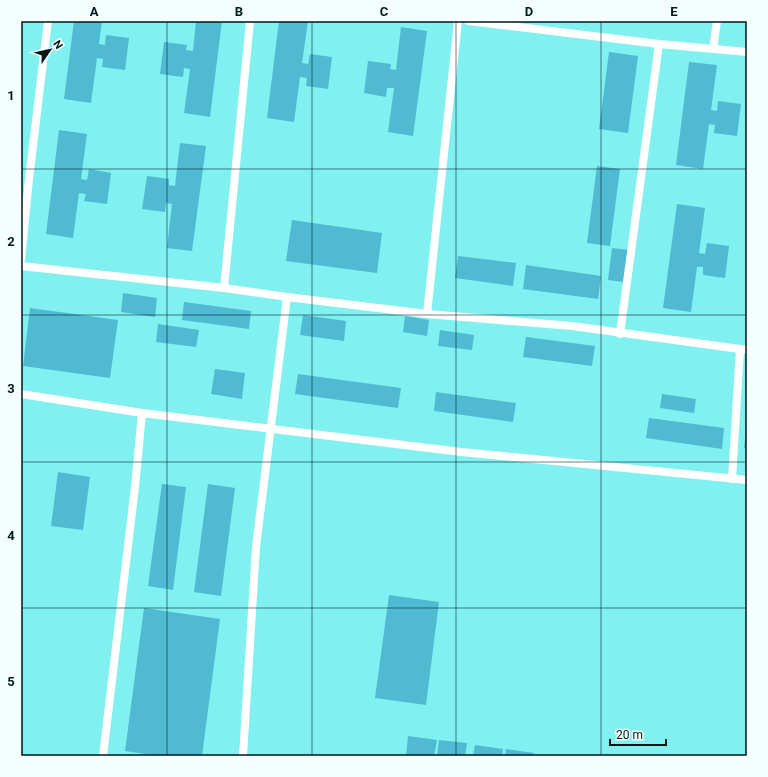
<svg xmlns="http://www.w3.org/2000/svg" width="768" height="777" viewBox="0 0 768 777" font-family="Roboto,sans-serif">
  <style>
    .building { fill: #50bad3 }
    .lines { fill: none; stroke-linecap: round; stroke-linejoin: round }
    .service { stroke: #fff; stroke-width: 8 }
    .grid { fill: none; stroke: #011819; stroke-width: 1; stroke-opacity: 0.55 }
    .neatline { fill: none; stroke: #011819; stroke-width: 1.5 }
    .grid-label { font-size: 13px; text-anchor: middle; font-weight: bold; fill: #011819 }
  </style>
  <rect width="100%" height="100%" fill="#80f0f1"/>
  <g class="building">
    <path d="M 74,21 L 102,21 L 99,44 L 105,45 L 106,35 L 129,38 L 125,70 L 102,67 L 103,59 L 97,58 L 91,103 L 64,99 Z"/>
    <path d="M 196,21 L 222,21 L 210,117 L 184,113 L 190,69 L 184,68 L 183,77 L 160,74 L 164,42 L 187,45 L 186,50 L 193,51 Z"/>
    <path d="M 279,21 L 308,21 L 302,63 L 308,64 L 310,54 L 332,57 L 328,89 L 306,86 L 307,78 L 300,77 L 294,122 L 267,118 Z"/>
    <path d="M 401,27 L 427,31 L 413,136 L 388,132 L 394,88 L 387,88 L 386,97 L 364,93 L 368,61 L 391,64 L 390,69 L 396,70 Z"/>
    <path d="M 609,52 L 638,56 L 628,133 L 599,129 Z"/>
    <path d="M 689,62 L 717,65 L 711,110 L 717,111 L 718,101 L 741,104 L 737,136 L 714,133 L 715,125 L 709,124 L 703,169 L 676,165 Z"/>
    <path d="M 59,130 L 87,134 L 81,179 L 87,180 L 89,169 L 111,173 L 107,204 L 84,201 L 86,194 L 79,193 L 73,238 L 46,234 Z"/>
    <path d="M 180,143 L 206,146 L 192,251 L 167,248 L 172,204 L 166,203 L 165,212 L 142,209 L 147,176 L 169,179 L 169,185 L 175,186 Z"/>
    <path d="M 597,166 L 620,169 L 610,246 L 587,243 Z"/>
    <path d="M 677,204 L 705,208 L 699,253 L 705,254 L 707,243 L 729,246 L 725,278 L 703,275 L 703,267 L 697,267 L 691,312 L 663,308 Z"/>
    <path d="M 292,220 L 382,233 L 377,273 L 286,261 Z"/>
    <path d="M 612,248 L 629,250 L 624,282 L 608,280 Z"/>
    <path d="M 458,256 L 516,263 L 513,286 L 455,278 Z"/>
    <path d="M 526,265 L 601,276 L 598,299 L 523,289 Z"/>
    <path d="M 123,293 L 157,298 L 155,317 L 121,312 Z"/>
    <path d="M 184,302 L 251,311 L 249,329 L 182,320 Z"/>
    <path d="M 30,308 L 118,320 L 110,378 L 23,366 Z"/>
    <path d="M 303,315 L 346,321 L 344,341 L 300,335 Z"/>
    <path d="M 405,316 L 429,320 L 427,336 L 403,332 Z"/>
    <path d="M 158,324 L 199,330 L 196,347 L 156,342 Z"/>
    <path d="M 440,330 L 474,335 L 472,350 L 438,346 Z"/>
    <path d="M 526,337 L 595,346 L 592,366 L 523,357 Z"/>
    <path d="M 215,369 L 245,373 L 242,399 L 211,394 Z"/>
    <path d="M 298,374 L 401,388 L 398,408 L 295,394 Z"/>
    <path d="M 436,392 L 516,403 L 513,422 L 434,411 Z"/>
    <path d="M 662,394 L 696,399 L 694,413 L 660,408 Z"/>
    <path d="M 649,418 L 724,428 L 722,449 L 646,438 Z"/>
    <path d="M 746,429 L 747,429 L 747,449 L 744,448 Z"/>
    <path d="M 58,472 L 90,477 L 83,530 L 51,526 Z"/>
    <path d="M 162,484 L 186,487 L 173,590 L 148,586 Z"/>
    <path d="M 208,484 L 235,488 L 221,596 L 194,592 Z"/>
    <path d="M 389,595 L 439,602 L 426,705 L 375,698 Z"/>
    <path d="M 144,608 L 220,619 L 202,756 L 158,756 L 125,751 Z"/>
    <path d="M 408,736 L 437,740 L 434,756 L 406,756 Z"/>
    <path d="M 439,740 L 467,743 L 465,756 L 437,756 Z"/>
    <path d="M 475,745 L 503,749 L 502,756 L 473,756 Z"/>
    <path d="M 506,749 L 534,753 L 533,756 L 505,756 Z"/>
  </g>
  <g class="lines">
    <g class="service">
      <path d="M 468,21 L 659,44 L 747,52"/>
      <path d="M 713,49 L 717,21"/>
      <path d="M 21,260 L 29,179 L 48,21"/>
      <path d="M 21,266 L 224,288 L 287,297 L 427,314 L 572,326 L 747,350"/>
      <path d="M 224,288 L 250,21"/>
      <path d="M 427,314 L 458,21"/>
      <path d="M 620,334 L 659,44"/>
      <path d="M 21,394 L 142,413 L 461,452 L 747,480"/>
      <path d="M 732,479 L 740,350"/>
      <path d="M 103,756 L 135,487 L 142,413"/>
      <path d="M 243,756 L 256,547 L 287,297"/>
    </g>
  </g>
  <path class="grid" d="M 167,21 L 167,756M 312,21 L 312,756M 456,21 L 456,756M 601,21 L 601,756M 21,169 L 747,169M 21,315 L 747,315M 21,462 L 747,462M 21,608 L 747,608"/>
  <rect width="768" height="777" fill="none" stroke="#f4fefe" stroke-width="44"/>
  <g transform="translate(50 50) rotate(56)" stroke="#f4fefe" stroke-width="3" paint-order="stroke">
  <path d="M0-3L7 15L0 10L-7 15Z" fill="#011819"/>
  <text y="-6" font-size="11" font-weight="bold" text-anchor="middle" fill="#011819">N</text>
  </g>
  <path d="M610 739v6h56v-6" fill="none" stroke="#011819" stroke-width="2"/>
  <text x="616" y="739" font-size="12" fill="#011819" stroke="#f4fefe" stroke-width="3" paint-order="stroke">20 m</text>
  <rect x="22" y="22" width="724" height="733" class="neatline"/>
  <g class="grid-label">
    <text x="94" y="16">A</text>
    <text x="239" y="16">B</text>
    <text x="384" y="16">C</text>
    <text x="529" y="16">D</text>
    <text x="674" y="16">E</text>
    <text x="11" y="100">1</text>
    <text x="11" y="246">2</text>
    <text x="11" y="393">3</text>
    <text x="11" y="540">4</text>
    <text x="11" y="686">5</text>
  </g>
</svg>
